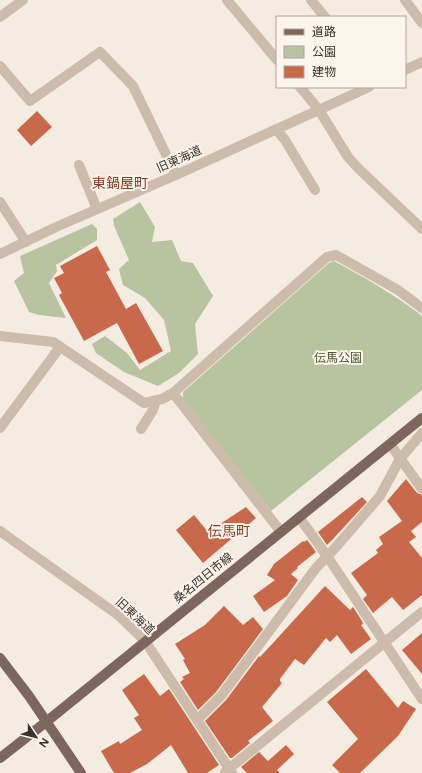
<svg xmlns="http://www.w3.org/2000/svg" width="422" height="773" viewBox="0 0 422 773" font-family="Figtree,'Noto Sans JP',sans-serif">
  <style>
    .green { fill: #b8c4a0 }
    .building { fill: #c8694b }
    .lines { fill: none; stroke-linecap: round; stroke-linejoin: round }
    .minor { stroke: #cdbbac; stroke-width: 10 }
    .major { stroke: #7d675c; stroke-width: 10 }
    .labels { text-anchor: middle; stroke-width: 4; stroke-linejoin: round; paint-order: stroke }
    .street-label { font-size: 12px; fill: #3b302b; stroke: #fbf5ee }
    .park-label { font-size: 12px; fill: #4a5a2e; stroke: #fbf5ee }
    .quarter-label { font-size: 14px; fill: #8c3b22; stroke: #fbf5ee }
  </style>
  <rect width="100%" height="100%" fill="#f4ebe1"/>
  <g class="green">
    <path d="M 140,202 L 155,227 L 152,242 L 172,240 L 181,261 L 193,263 L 213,296 L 195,324 L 198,354 L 179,373 L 158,386 L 124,372 L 96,353 L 92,344 L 105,336 L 127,353 L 140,370 L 171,351 L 164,320 L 145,298 L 123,285 L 119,269 L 129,260 L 114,226 L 113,219 Z"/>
    <path d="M 92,224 L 97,229 L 97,240 L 56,265 L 57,271 L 49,283 L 66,318 L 39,315 L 29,312 L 14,281 L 24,273 L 20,256 Z"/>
    <path d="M 334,261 C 365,278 394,294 422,316 L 422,390 L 271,511 L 183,399 L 183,392 L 329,263 Z"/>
  </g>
  <g class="building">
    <path d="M 37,111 L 52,127 L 31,146 L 17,130 Z"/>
    <path d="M 97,246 L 110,270 L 106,272 L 126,309 L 136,303 L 163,351 L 139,364 L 117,323 L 84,341 L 59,295 L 62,293 L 54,278 L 64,273 L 60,266 Z"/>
    <path d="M 406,479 L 417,493 L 422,495 L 422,522 L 411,531 L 416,537 L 409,542 L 422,558 L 422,595 L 403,610 L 392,597 L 373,613 L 363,599 L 367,595 L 351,573 L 378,553 L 376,550 L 383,544 L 379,537 L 402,521 L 387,501 Z"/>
    <path d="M 362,497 L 367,502 L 333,539 L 327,545 L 318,532 Z"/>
    <path d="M 246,507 L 256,518 L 203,563 L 176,530 L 194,515 L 208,532 Z"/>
    <path d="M 307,540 L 316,552 L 297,567 L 298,568 L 291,574 L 298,580 L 287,596 L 264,612 L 253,596 L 275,580 L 267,575 L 274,564 L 303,541 L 304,542 Z"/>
    <path d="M 325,586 L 350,610 L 353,607 L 362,621 L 363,624 L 361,625 L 371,639 L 351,654 L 337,635 L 330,642 L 326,638 L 304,665 L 295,659 L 280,679 L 280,681 L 282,683 L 262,707 L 273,721 L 248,741 L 250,743 L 232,758 L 230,758 L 205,721 L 226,700 L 259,656 L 260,657 L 273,643 Z"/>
    <path d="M 224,606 L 243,625 L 253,617 L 263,629 L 216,692 L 198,710 L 180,682 L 184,679 L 182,677 L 190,673 L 183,660 L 185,659 L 175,644 L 205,625 Z"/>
    <path d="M 422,633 L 422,674 L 402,650 Z"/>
    <path d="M 366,669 L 398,708 L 403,701 L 416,709 L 398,736 L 360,773 L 340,773 L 332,765 L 358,739 L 327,702 Z"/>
    <path d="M 144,674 L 160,696 L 169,689 L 219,765 L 207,773 L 188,773 L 171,745 L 147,764 L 130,773 L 114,773 L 101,751 L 119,741 L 120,744 L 142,730 L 134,718 L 139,715 L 122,690 Z"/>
    <path d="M 286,745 L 294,754 L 277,770 L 280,773 L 247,773 L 241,767 L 259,752 L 268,761 Z"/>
  </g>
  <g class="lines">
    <g class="minor">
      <path d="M 227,0 L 277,60"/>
      <path d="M 311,0 L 325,17"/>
      <path d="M 405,0 L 422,23"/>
      <path d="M 0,17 L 23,0"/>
      <path d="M 0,66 L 30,101 L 100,52 L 133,86 L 176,175"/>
      <path d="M 405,70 L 422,62"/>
      <path d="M 300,87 L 319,110 L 348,157 L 358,168 L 422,229"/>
      <path d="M 276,129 L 285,140 L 315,190"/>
      <path d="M 79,165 L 97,209"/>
      <path d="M 0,202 L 26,242"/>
      <path d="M 0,254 L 56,227 L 176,175 L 369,87"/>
      <path d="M 0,336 L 53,342 L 144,403 L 162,399 L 173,393 L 327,257 L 336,255 L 398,290 L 422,308"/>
      <path d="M 173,393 L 281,532"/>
      <path d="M 0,428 L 60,347"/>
      <path d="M 141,429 L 153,410 L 156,401"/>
      <path d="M 390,444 L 422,489"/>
      <path d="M 299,517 L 327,556 L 422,699"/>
      <path d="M 0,531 L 118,615 L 145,641 L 232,773"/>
      <path d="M 197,720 L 221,696 L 316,568 L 336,547 L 380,496 L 400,459 L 422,433"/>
      <path d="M 225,772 L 422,612"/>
    </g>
    <g class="major">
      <path d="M 0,658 L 29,696 L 81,773"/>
      <path d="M 0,758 L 46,722 L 422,418"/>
    </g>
  </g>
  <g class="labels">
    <g class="street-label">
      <text transform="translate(179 159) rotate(-24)" y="4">旧東海道</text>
      <text transform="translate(203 578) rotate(-39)" y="4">桑名四日市線</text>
      <text transform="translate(135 616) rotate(43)" y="4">旧東海道</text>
    </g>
    <g class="park-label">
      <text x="338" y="362">伝馬公園</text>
    </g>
    <g class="quarter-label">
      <text x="120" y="188">東鍋屋町</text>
      <text x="229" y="536">伝馬町</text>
    </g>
  </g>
  <rect x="276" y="16" width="130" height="72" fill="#fbf5ee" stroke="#aea6a0"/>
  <rect x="284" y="29" width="20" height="6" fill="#7d675c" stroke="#aea6a0"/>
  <text x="312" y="36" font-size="12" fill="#3b302b">道路</text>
  <rect x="284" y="46" width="20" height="12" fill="#b8c4a0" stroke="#aea6a0"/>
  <text x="312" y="56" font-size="12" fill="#3b302b">公園</text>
  <rect x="284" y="66" width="20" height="12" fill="#c8694b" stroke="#aea6a0"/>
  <text x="312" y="76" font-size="12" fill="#3b302b">建物</text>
  <g transform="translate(36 737) rotate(125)" stroke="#fbf5ee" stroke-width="3" paint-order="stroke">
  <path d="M0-3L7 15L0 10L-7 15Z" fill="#3b302b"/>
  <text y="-6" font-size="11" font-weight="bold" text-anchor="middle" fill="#3b302b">N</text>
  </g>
</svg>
